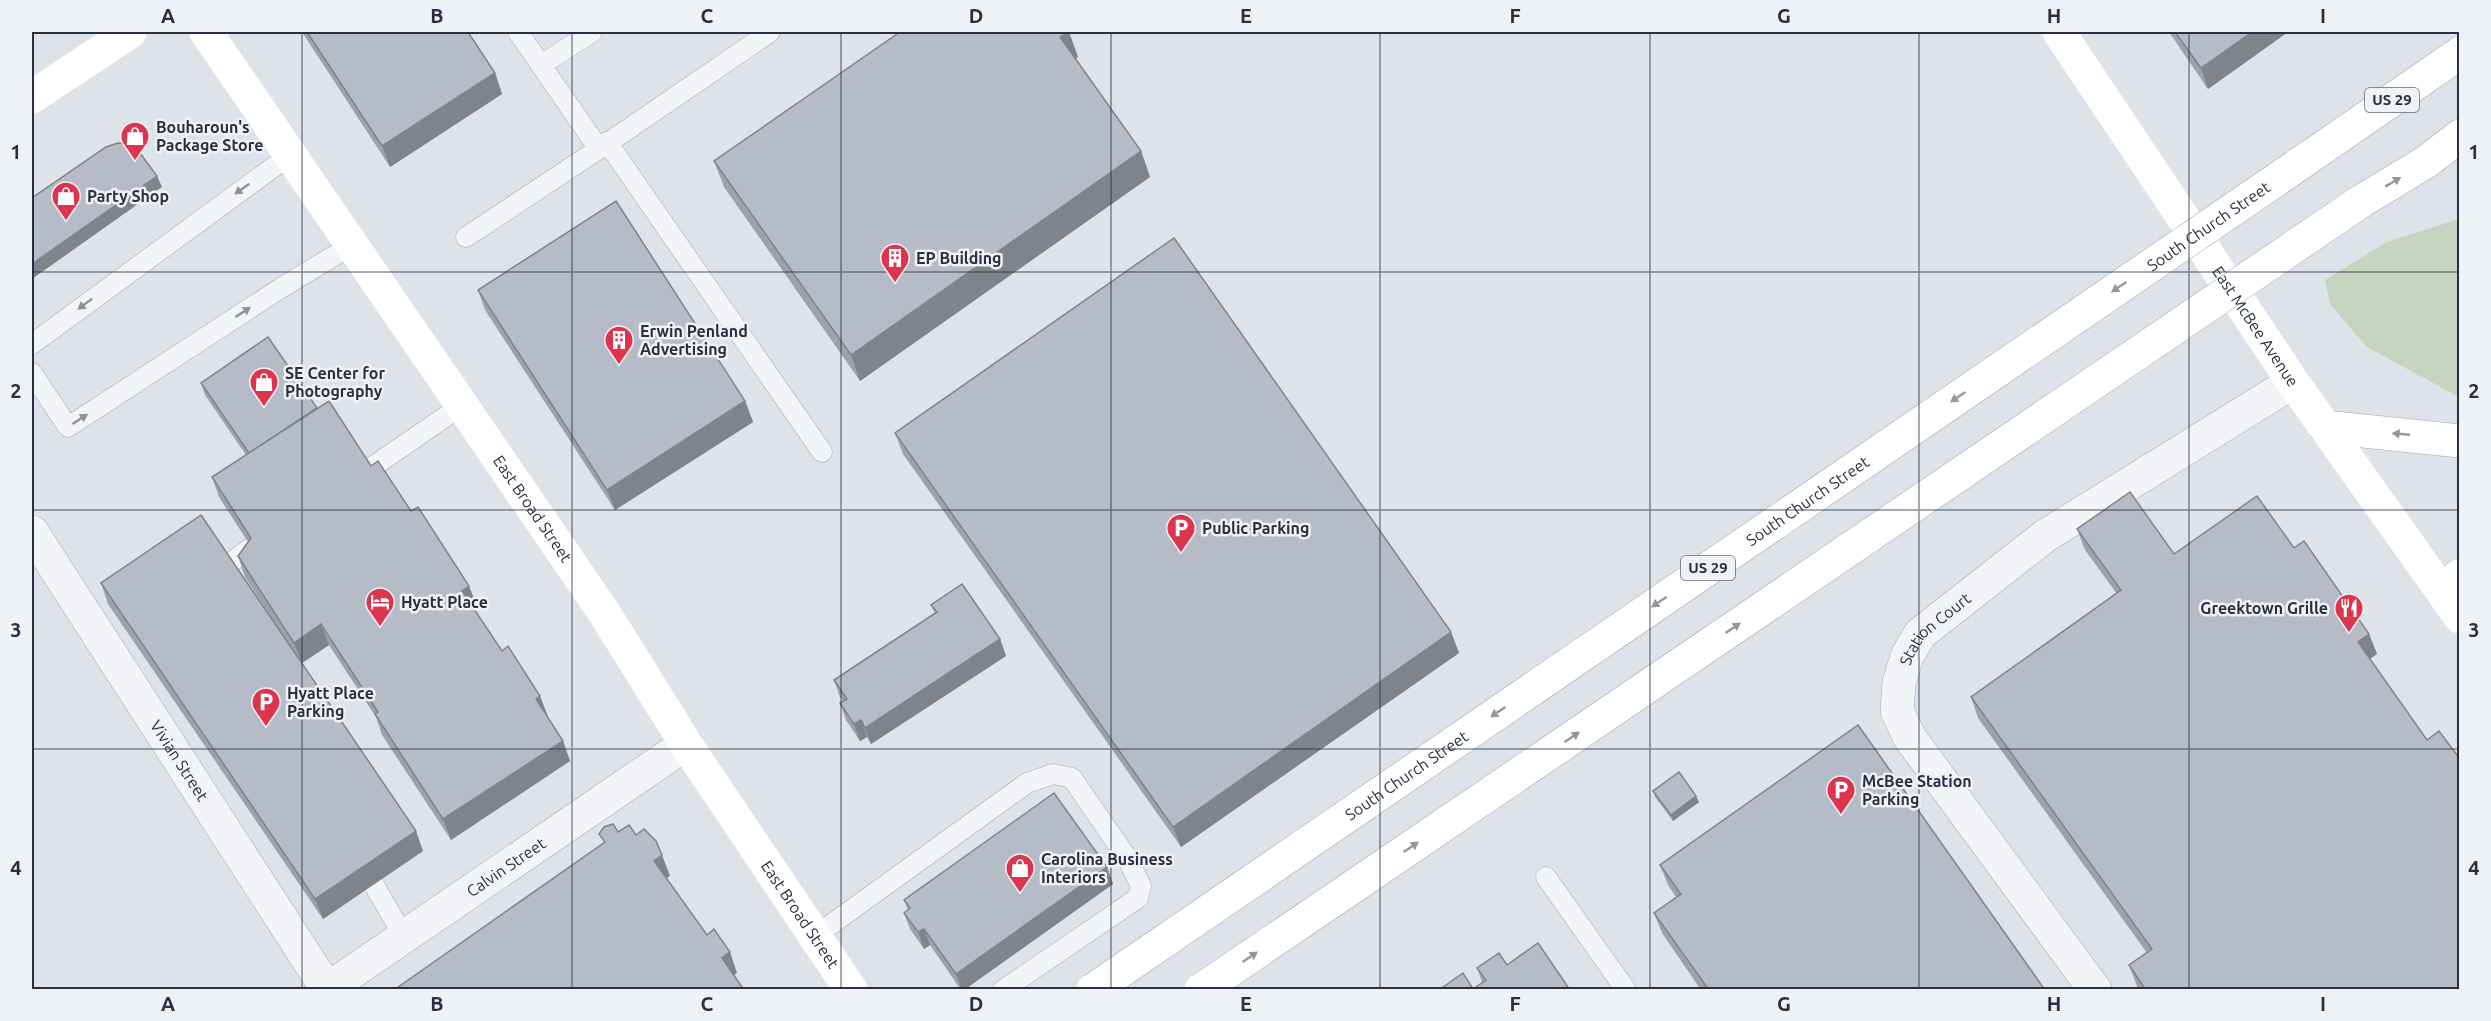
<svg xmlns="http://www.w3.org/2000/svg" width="2491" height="1021" viewBox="0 0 2491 1021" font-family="Ubuntu,sans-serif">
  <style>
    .green { fill: #c4d4bf }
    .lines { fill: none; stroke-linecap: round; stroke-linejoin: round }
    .lane-casing { stroke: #a3aab4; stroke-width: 21 }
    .street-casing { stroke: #a3aab4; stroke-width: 34 }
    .primary-casing { stroke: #9ca7b7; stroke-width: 34 }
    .lane { stroke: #f2f4f7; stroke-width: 20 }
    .street { stroke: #f2f4f7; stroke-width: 33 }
    .secondary { stroke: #fff; stroke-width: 33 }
    .primary { stroke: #fff; stroke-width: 33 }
    .primary-bridge-casing { stroke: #9ca7b7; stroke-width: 34; stroke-linecap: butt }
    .primary-bridge { stroke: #fff; stroke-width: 33 }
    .wall { fill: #9ca2ab }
    .shaded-wall { fill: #7f848b }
    .building { fill: #b5bcc7; stroke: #7f848b; stroke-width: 1.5 }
    .oneway { fill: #9298a0 }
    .oneway2 { fill: #8c929c }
    .grid { fill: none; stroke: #263042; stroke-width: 1.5; stroke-opacity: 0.55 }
    .labels { text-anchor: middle; stroke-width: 5; stroke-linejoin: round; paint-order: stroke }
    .shield { fill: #eef2f7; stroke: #626a78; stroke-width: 1.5 }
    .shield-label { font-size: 15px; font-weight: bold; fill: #263042 }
    .poi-label { font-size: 16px; font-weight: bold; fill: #263042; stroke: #eef2f7; text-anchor: start }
    .street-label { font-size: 16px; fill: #263042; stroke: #eef2f7 }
    .neatline { fill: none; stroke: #263042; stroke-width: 2 }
    .grid-label { font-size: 20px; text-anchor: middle; font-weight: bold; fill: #263042 }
  </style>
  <rect width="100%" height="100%" fill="#dee3ea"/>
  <path class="green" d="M 2459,219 L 2460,219 L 2459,397 L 2367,347 L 2330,304 L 2325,280 L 2387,242 Z"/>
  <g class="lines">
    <g class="lane-casing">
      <g id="lane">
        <path d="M 518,32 L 599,149 L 770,32"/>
        <path d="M 541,65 L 592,32"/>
        <path d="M 607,142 L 822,452"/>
        <path d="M 466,237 L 599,149"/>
        <path d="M 32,344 L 290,155"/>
        <path d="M 32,373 L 68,427 L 281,288 L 350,246"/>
        <path d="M 368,470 L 461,406"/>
        <path d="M 213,580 L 227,565 L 252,547"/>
        <path d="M 1546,877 L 1626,990"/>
        <path d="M 374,885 L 404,937"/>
        <path d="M 815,936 L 1027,783 L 1053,774 L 1072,778 L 1127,858 L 1141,886 L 1138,898 L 1003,990"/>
      </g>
    </g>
    <g class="street-casing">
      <g id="street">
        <path id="s1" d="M 32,532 L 327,989"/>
        <path id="s2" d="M 326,990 L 686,744"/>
        <path id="s3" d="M 2095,990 L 1910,738 L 1897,711 L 1899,683 L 1907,656 L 1920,634 L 2045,536 L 2293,382"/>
      </g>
    </g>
    <g class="primary-casing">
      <g id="primary">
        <path d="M 2324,147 L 2460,53"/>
        <path d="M 2360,202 L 2426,162 L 2460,136"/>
        <path d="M 2325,427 L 2460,441"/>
        <path d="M 2441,590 L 2460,575"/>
      </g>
    </g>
    <use href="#lane" class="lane"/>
    <use href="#street" class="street"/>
    <g class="secondary">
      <path id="s4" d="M 206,32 L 605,614 L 686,744 L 851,990"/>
      <path id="s5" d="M 2059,32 L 2293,382 L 2460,617"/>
      <path d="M 32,97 L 130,32"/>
    </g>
    <use href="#primary" class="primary"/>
    <g class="primary-bridge-casing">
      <g id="primary-bridge">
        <path id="s6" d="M 1093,990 L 2324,147"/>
        <path d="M 1201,990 L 2360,202"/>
      </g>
    </g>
    <use href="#primary-bridge" class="primary-bridge"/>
  </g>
  <g class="wall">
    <path d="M 302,32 L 468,32 L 495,73 L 502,94 L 390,167 Z"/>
    <path d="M 1069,32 L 1078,57 L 1076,59 L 1141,151 L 1150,177 L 860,381 L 724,187 L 714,161 Z"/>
    <path d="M 2169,32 L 2288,32 L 2208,89 Z"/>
    <path d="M 478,290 L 745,401 L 753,422 L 615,510 L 485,310 Z"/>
    <path d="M 201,383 L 317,408 L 371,466 L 411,511 L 477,606 L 473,609 L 502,651 L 540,696 L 548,717 L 563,741 L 570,761 L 451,840 L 382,735 L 376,717 L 329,645 L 302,663 L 423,851 L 323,919 L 108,604 L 101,583 L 301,663 L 245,577 L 238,556 L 248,542 L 219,497 L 212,477 L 246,455 L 205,395 Z"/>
    <path d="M 895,433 L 1451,632 L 1459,653 L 1181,847 L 903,454 Z"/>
    <path d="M 2077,529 L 2174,554 L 2294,548 L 2369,634 L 2377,654 L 2370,659 L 2460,990 L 2139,990 L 2137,986 L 2129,965 L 2147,953 L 1978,718 L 1971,697 L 2117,594 L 2085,550 Z"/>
    <path d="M 931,605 L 1000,639 L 1006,656 L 871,744 L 867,737 L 860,741 L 846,720 L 840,703 L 843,701 L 840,697 L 834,680 L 935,614 Z"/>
    <path d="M 1653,791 L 1699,802 L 1673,821 L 1655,797 Z"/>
    <path d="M 1660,865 L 2045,990 L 1701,990 L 1662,933 L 1654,913 L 1676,897 L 1668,885 Z"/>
    <path d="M 1107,867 L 1113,884 L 964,990 L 961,990 L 930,945 L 924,949 L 910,929 L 904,913 L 908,910 L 904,900 Z"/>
    <path d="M 1507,965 L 1473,989 L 1482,982 L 1477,968 Z"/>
  </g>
  <g class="shaded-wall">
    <path d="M 1069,32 L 1078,57 L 1070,63 L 1060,37 Z"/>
    <path d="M 2252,32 L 2288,32 L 2208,89 L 2201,68 Z"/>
    <path d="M 495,73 L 502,94 L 390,167 L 382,146 Z"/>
    <path d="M 1141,151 L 1150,177 L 860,381 L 851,355 Z"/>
    <path d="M 157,176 L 162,187 L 32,279 L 32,264 Z"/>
    <path d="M 745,401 L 753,422 L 615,510 L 607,490 Z"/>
    <path d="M 469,586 L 477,606 L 469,611 L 462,591 Z"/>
    <path d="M 321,624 L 329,645 L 302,663 L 294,643 Z"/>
    <path d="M 1451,632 L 1459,653 L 1181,847 L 1173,827 Z"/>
    <path d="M 2369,634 L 2377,654 L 2365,662 L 2358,642 Z"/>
    <path d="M 1000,639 L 1006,656 L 871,744 L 865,728 Z"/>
    <path d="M 540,696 L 548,717 L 536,699 Z"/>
    <path d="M 861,720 L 867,737 L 860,741 L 854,724 Z"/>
    <path d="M 563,741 L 570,761 L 451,840 L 443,819 Z"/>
    <path d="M 1696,796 L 1699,802 L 1673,821 L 1671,815 Z"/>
    <path d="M 416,831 L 423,851 L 323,919 L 315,899 Z"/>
    <path d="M 662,855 L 670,876 L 661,881 L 654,861 Z"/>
    <path d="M 1107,867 L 1113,884 L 964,990 L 962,990 L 956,974 Z"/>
    <path d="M 924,929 L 930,945 L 924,949 L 918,932 Z"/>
    <path d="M 730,952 L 737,973 L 730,978 L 722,958 Z"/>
  </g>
  <g class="building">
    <path d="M 307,32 L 468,32 L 495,73 L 382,146 Z"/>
    <path d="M 900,32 L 1069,32 L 1060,37 L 1141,151 L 851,355 L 714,161 Z"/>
    <path d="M 2175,32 L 2252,32 L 2201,68 Z"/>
    <path d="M 118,143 L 134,145 L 157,176 L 32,264 L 32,198 L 106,147 Z"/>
    <path d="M 616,201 L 745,401 L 607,490 L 478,290 Z"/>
    <path d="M 1174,238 L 1451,632 L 1173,827 L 895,433 Z"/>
    <path d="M 268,337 L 317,408 L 249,453 L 201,383 Z"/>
    <path d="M 329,401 L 371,466 L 378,461 L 411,511 L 418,507 L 469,586 L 462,591 L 502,651 L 508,646 L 540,696 L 536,699 L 563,741 L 443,819 L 375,714 L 378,712 L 321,624 L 294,643 L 238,556 L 251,538 L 212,477 Z"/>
    <path d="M 2130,492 L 2174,554 L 2257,496 L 2294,548 L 2304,541 L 2369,634 L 2358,642 L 2427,740 L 2439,731 L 2460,759 L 2460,990 L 2146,990 L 2129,965 L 2152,949 L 1971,697 L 2121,590 L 2077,529 Z"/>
    <path d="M 201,515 L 416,831 L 315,899 L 101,583 Z"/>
    <path d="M 962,584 L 1000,639 L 865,728 L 861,720 L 854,724 L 840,703 L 847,699 L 834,680 L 937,612 L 931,605 Z"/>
    <path d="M 1858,725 L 2045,990 L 1709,990 L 1654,913 L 1681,894 L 1660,865 Z"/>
    <path d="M 1679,772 L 1696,796 L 1671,815 L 1653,791 Z"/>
    <path d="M 1054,793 L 1107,867 L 956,974 L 924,929 L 918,932 L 904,913 L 910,908 L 904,900 Z"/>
    <path d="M 613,824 L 618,832 L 629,825 L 636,835 L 644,829 L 656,841 L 662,855 L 654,861 L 707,935 L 714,929 L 730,952 L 722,958 L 744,990 L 394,990 L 605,842 L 599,834 L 604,827 Z"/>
    <path d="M 1538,943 L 1570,990 L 1439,990 L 1463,973 L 1473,989 L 1486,980 L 1477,968 L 1499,953 L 1507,965 Z"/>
  </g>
  <defs><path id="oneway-solid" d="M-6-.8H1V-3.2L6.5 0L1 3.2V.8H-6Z" transform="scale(1.5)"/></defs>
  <g class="oneway">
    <use href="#oneway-solid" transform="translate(2393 182) rotate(-31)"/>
    <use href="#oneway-solid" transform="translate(2119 287) rotate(146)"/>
    <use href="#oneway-solid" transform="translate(1958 397) rotate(146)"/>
    <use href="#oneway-solid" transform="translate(2401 434) rotate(-175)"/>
    <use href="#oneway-solid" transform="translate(1659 602) rotate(146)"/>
    <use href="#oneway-solid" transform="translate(1733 628) rotate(-34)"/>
    <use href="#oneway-solid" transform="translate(1498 712) rotate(146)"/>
    <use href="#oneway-solid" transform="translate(1572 737) rotate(-34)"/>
    <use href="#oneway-solid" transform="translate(1411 847) rotate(-34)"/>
    <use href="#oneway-solid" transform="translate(1250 957) rotate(-34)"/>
  </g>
  <g class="oneway2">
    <use href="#oneway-solid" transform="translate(242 189) rotate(145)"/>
    <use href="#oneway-solid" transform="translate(85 304) rotate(143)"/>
    <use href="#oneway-solid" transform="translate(243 312) rotate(-33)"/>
    <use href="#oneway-solid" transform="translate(80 419) rotate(-33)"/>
  </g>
  <path class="grid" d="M 302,32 L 302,990M 572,32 L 572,990M 841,32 L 841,990M 1111,32 L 1111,990M 1380,32 L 1380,990M 1650,32 L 1650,990M 1919,32 L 1919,990M 2189,32 L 2189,990M 32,272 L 2460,272M 32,510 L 2460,510M 32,749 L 2460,749"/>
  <defs>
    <g id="shop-pin" transform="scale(1.5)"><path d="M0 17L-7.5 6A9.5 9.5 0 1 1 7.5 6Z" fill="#dd354e" stroke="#eef2f7"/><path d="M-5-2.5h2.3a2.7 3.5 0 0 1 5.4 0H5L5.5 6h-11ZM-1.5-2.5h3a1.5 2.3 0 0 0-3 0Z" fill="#fff"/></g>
    <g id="building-pin" transform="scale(1.5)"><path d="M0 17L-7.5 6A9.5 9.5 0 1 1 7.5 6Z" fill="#dd354e" stroke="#eef2f7"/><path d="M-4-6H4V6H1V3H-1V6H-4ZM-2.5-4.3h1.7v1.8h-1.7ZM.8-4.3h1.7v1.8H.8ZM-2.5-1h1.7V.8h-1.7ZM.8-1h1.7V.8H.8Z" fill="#fff"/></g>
    <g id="parking-pin" transform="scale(1.5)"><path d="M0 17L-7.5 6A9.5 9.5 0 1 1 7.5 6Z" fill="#dd354e" stroke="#eef2f7"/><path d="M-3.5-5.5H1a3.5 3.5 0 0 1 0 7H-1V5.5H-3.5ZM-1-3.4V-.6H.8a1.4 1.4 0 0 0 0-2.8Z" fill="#fff"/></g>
    <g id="hotel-pin" transform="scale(1.5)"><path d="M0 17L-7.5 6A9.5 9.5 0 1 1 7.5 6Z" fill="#dd354e" stroke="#eef2f7"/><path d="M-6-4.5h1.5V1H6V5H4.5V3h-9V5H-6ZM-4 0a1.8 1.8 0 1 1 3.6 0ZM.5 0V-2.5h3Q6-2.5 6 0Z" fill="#fff"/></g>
    <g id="restaurant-pin" transform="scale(1.5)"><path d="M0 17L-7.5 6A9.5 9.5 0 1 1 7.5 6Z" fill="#dd354e" stroke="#eef2f7"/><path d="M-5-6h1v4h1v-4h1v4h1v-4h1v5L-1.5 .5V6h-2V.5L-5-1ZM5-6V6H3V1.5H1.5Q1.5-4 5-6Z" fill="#fff"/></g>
  </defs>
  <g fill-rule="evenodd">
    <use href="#shop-pin" x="135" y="136"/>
    <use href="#shop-pin" x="66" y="196"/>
    <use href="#building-pin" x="895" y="258"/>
    <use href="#building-pin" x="619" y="340"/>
    <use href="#shop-pin" x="264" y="382"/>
    <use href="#parking-pin" x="1181" y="528"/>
    <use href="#hotel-pin" x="380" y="602"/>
    <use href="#restaurant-pin" x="2349" y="608"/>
    <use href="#parking-pin" x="266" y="702"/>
    <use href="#parking-pin" x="1841" y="790"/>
    <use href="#shop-pin" x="1020" y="868"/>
  </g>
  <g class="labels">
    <g class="shield">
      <rect x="2365" y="88" width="54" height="24" rx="4.5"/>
      <rect x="1681" y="556" width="54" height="24" rx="4.5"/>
    </g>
    <g class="shield-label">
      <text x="2392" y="105">US 29</text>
      <text x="1708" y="573">US 29</text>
    </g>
    <g class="poi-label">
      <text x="156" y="133">Bouharoun's<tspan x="156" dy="18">Package Store</tspan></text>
      <text x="87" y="202">Party Shop</text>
      <text x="916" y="264">EP Building</text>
      <text x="640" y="337">Erwin Penland<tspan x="640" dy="18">Advertising</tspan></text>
      <text x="285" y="379">SE Center for<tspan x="285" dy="18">Photography</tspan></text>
      <text x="1202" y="534">Public Parking</text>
      <text x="401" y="608">Hyatt Place</text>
      <text x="2328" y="614" text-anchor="end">Greektown Grille</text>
      <text x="287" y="699">Hyatt Place<tspan x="287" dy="18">Parking</tspan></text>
      <text x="1862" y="787">McBee Station<tspan x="1862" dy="18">Parking</tspan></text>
      <text x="1041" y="865">Carolina Business<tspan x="1041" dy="18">Interiors</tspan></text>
    </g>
    <g class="street-label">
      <text dy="6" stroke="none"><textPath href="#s6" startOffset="1352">South Church Street</textPath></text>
      <text dy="6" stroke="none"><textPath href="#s5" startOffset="354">East McBee Avenue</textPath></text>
      <text dy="6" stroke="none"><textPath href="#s6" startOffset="866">South Church Street</textPath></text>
      <text dy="6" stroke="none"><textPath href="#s4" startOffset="578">East Broad Street</textPath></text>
      <text dy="6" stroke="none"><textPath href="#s3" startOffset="438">Station Court</textPath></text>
      <text dy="6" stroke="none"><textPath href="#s1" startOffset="272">Vivian Street</textPath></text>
      <text dy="6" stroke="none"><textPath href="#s6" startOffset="380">South Church Street</textPath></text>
      <text dy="6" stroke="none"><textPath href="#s2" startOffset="218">Calvin Street</textPath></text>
      <text dy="6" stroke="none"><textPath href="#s4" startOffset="1064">East Broad Street</textPath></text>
    </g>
  </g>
  <rect width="2491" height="1021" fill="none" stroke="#eef2f7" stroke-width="66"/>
  <rect x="33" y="33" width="2425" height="955" class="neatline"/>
  <g class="grid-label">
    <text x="168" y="23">A</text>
    <text x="437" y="23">B</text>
    <text x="707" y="23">C</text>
    <text x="976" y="23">D</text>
    <text x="1246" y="23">E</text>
    <text x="1515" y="23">F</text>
    <text x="1784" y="23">G</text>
    <text x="2054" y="23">H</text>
    <text x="2323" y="23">I</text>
    <text x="16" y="159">1</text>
    <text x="2474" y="159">1</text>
    <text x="16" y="398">2</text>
    <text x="2474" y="398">2</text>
    <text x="16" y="637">3</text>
    <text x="2474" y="637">3</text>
    <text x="16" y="875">4</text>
    <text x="2474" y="875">4</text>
    <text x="168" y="1011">A</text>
    <text x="437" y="1011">B</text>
    <text x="707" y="1011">C</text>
    <text x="976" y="1011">D</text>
    <text x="1246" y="1011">E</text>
    <text x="1515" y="1011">F</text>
    <text x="1784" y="1011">G</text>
    <text x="2054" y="1011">H</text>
    <text x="2323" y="1011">I</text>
  </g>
</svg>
